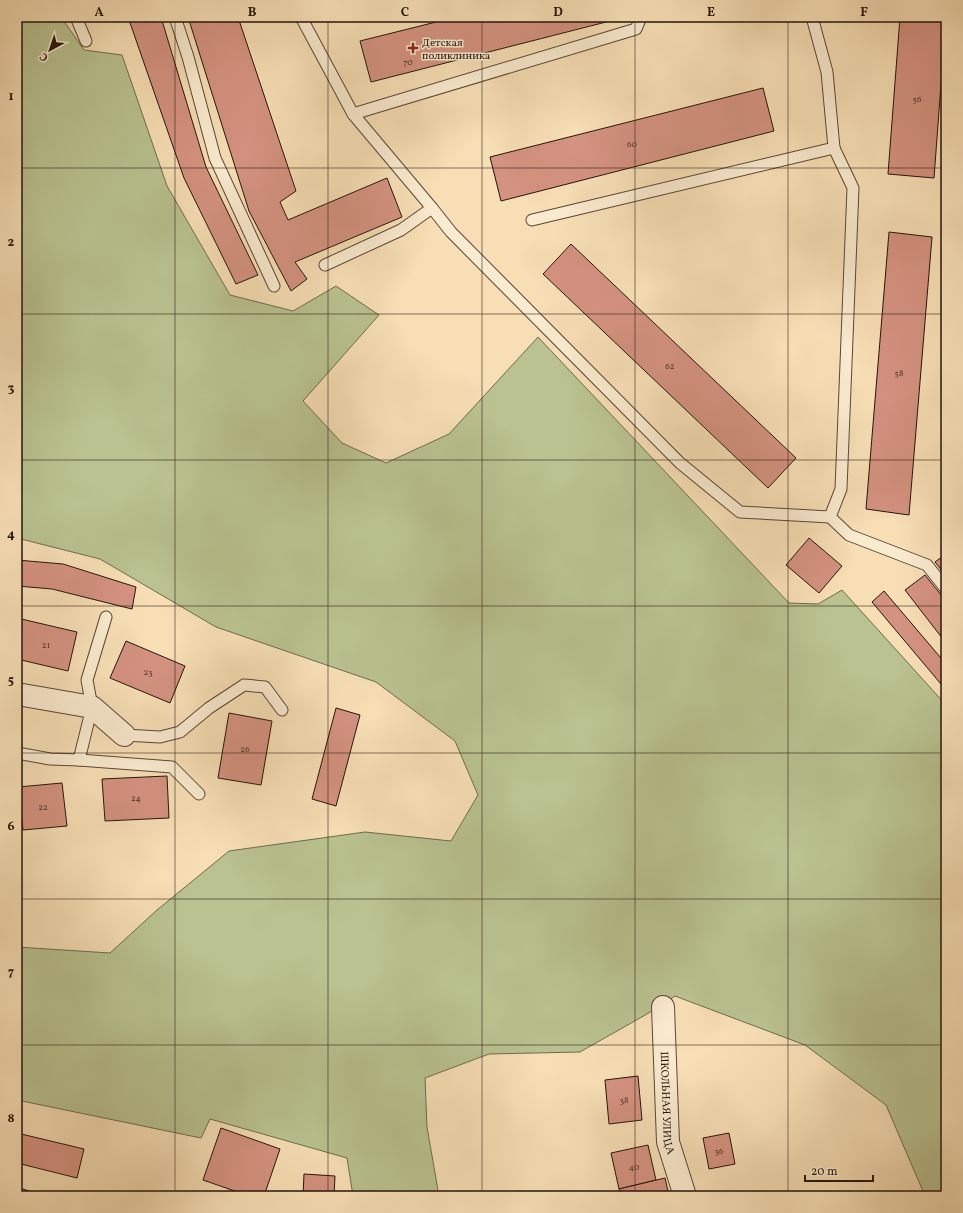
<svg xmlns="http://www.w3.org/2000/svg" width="963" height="1213" viewBox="0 0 963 1213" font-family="Vollkorn,serif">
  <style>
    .green { fill: #b9c290; stroke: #6f6c4e }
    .building { fill: #d49280; stroke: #25150c }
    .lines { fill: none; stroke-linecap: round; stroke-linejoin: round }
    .service-casing { stroke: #5a4736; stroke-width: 13 }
    .minor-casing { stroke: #5a4736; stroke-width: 24 }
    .service { stroke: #faeacf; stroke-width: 11 }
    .minor { stroke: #faeacf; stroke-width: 22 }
    .grid { fill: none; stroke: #25150c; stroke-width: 1; stroke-opacity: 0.55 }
    .poi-dot { fill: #8f2418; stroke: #faeacf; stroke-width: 1.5 }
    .labels { text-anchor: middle; stroke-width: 3; stroke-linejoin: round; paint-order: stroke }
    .number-label { font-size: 9px; fill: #513429 }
    .poi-label { font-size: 11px; fill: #25150c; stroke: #faeacf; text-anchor: start }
    .street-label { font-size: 11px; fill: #25150c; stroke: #faeacf }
    .neatline { fill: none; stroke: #25150c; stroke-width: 1.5 }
    .grid-label { font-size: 13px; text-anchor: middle; font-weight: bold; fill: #25150c }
  </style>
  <rect width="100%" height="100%" fill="#f7deb5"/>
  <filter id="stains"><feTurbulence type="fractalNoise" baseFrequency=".005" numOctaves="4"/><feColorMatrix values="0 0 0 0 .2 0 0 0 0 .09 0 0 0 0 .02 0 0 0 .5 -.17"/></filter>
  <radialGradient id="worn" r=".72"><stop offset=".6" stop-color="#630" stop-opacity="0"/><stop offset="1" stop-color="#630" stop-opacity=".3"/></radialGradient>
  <path class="green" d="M 17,17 L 61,17 L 84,50 L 122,55 L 167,186 L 230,295 L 293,311 L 336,286 L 379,315 L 303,401 L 342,443 L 386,463 L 449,434 L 538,337 L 789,603 L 818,604 L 842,590 L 946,705 L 946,1196 L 925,1196 L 886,1105 L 805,1045 L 675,996 L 647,1014 L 580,1052 L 489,1054 L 425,1078 L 427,1127 L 439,1196 L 353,1196 L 347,1158 L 210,1119 L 201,1138 L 17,1100 L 17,947 L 110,953 L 157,910 L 229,851 L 365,832 L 451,841 L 478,795 L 455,741 L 376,682 L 216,627 L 100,559 L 17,538 Z"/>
  <g class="building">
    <path d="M 128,17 L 161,17 L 206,167 L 258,275 L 236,284 L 184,178 Z"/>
    <path d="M 188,17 L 238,17 L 296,191 L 280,202 L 288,220 L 387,178 L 402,217 L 295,262 L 307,279 L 291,291 L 249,211 Z"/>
    <path d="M 456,17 L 609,17 L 610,21 L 371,82 L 360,41 Z"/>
    <path d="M 900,17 L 946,17 L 934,178 L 888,174 Z"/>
    <path d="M 763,88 L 774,131 L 501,201 L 490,157 Z"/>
    <path d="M 889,232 L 932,237 L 909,515 L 866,509 Z"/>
    <path d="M 571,244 L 796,458 L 768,488 L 543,274 Z"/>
    <path d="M 809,538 L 842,566 L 819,593 L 786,565 Z"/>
    <path d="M 946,554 L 946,576 L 935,562 Z"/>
    <path d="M 17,560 L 63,564 L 136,587 L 132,609 L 52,589 L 17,586 Z"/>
    <path d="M 925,575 L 946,601 L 946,643 L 905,590 Z"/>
    <path d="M 884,591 L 946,664 L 946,690 L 872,602 Z"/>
    <path d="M 17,618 L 77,632 L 68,671 L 17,659 Z"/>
    <path d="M 126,641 L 185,666 L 170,703 L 110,678 Z"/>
    <path d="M 336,708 L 360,715 L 336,806 L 312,799 Z"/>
    <path d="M 229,713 L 272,721 L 261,785 L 218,778 Z"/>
    <path d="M 167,776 L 169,818 L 105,821 L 102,779 Z"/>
    <path d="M 62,783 L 67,826 L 23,830 L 18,787 Z"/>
    <path d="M 638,1076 L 642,1120 L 609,1124 L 605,1080 Z"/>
    <path d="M 221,1128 L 280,1149 L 264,1196 L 249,1196 L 203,1180 Z"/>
    <path d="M 17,1133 L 84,1149 L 77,1178 L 17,1163 Z"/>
    <path d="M 729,1133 L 735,1164 L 709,1169 L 703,1138 Z"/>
    <path d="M 648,1145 L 656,1180 L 619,1189 L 611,1153 Z"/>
    <path d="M 304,1174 L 335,1176 L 334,1196 L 303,1196 Z"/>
    <path d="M 665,1178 L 669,1196 L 621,1196 L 619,1189 Z"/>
    <path d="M 17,1187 L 44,1196 L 17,1196 Z"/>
  </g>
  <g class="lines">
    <g class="service-casing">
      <g id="service">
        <path d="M 76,17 L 86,41"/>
        <path d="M 175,17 L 188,57 L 215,158 L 274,286"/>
        <path d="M 301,17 L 353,114 L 432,208 L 401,230 L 325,265"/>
        <path d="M 353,114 L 636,29 L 641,17"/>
        <path d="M 834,148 L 853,188 L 841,489 L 830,517 L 849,535 L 927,565 L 946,589"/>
        <path d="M 432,208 L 451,232 L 680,463 L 740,512 L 830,517"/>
        <path d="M 532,220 L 834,148 L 827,72 L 812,17"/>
        <path d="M 124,735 L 160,737 L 180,732 L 209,708 L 244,685 L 265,687 L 282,710"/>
        <path d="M 17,753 L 50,759 L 79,760 L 172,767 L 199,794"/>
        <path d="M 79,760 L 92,707 L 87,680 L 106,617"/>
      </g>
    </g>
    <g class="minor-casing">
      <g id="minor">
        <path d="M 17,694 L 92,707 L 124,735"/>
        <path id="s1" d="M 663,1007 L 668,1142 L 685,1196"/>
      </g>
    </g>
    <use href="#service" class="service"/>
    <use href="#minor" class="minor"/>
  </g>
  <path class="grid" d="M 175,17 L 175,1196M 328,17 L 328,1196M 482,17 L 482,1196M 635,17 L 635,1196M 788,17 L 788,1196M 17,168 L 946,168M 17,314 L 946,314M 17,460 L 946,460M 17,606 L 946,606M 17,753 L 946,753M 17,899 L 946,899M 17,1045 L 946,1045"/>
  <path class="poi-dot" d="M411 42h4v4h4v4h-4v4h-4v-4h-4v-4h4z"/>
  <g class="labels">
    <g class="number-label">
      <text x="408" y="65">70</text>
      <text x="917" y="102">56</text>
      <text x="632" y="147">60</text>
      <text x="670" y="369">62</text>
      <text x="899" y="376">58</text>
      <text x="46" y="648">21</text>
      <text x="148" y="675">23</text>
      <text x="245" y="752">26</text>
      <text x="136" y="801">24</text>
      <text x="43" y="810">22</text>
      <text x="624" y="1103">38</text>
      <text x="719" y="1154">36</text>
      <text x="634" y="1170">40</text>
    </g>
    <g class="poi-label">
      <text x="422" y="46">Детская<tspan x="422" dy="13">поликлиника</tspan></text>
    </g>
    <g class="street-label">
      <text dy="4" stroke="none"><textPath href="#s1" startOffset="96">ШКОЛЬНАЯ УЛИЦА</textPath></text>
    </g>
  </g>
  <rect width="963" height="1213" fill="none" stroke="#f7deb5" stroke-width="44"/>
  <g transform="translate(50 50) rotate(220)" stroke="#faeacf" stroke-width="3" paint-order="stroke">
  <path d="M0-3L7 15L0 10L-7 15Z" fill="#25150c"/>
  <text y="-6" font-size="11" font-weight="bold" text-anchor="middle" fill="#25150c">С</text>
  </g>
  <path d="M805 1175v6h68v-6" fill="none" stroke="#25150c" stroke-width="2"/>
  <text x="811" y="1175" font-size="12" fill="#25150c" stroke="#faeacf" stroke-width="3" paint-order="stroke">20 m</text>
  <rect x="22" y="22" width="919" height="1169" class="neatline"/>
  <g class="grid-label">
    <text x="99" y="16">A</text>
    <text x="252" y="16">B</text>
    <text x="405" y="16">C</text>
    <text x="558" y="16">D</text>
    <text x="711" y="16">E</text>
    <text x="864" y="16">F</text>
    <text x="11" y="100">1</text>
    <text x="11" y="246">2</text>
    <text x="11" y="392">3</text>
    <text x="11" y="538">4</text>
    <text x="11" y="684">5</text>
    <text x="11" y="830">6</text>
    <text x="11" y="976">7</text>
    <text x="11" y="1122">8</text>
  </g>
  <rect width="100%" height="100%" filter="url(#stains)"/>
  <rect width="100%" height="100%" fill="url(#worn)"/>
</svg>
